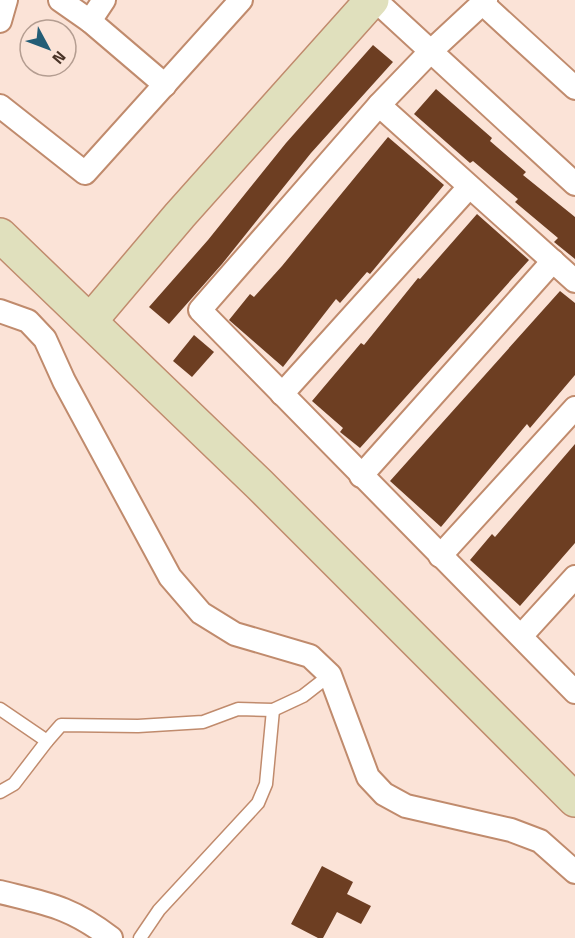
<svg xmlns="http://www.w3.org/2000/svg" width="575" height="938" viewBox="0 0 575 938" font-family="'Titillium Web',sans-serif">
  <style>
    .building { fill: #6d3e22 }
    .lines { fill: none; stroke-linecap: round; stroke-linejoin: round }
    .lane-casing { stroke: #c08b6d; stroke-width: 15 }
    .street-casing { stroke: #c08b6d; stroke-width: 26 }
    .secondary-casing { stroke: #c08b6d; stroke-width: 36 }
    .lane { stroke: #fff; stroke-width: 12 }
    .street { stroke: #fff; stroke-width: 22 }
    .secondary { stroke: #e0e0bd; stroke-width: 33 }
  </style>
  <rect width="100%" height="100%" fill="#fbe3d7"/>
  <g class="building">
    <path d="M 373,45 L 393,62 L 311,153 L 222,264 L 169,324 L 149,307 L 208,240 L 286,143 Z"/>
    <path d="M 436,89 L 492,138 L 490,141 L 526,172 L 523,175 L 575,217 L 575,259 L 554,242 L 558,238 L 515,202 L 518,199 L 473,161 L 470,163 L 414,114 Z"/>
    <path d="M 388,137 L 444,185 L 370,274 L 367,272 L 340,303 L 336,299 L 283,367 L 229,320 L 250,294 L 254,297 L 282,266 Z"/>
    <path d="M 477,214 L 529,260 L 360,448 L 340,432 L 343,428 L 312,401 L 361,343 L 364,345 L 418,278 L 420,279 Z"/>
    <path d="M 560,291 L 575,303 L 575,375 L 530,428 L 527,424 L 441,527 L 390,481 Z"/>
    <path d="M 194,335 L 214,352 L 192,377 L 173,361 Z"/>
    <path d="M 575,444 L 575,543 L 520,606 L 470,560 L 492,534 L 495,537 Z"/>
    <path d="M 322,866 L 353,882 L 347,894 L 371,906 L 361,924 L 337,912 L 323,938 L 318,938 L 291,924 Z"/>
  </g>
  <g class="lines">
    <g class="lane-casing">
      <g id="lane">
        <path d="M 0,709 L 47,741 L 61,725 L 138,726 L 203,722 L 238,709 L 273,710 L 303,696 L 330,675"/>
        <path d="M 0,792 L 14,784 L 47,741"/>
        <path d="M 140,938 L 159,910 L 258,803 L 266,784 L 273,710"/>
      </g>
    </g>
    <g class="street-casing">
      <g id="street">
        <path d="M 60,0 L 90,21 L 165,85"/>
        <path d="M 375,0 L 575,184"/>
        <path d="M 486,0 L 430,52 L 379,105 L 200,310 L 575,692"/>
        <path d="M 482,3 L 575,88"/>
        <path d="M 0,21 L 6,0"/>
        <path d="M 90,21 L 104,0"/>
        <path d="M 379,105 L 575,281"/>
        <path d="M 0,106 L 85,173 L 241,0"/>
        <path d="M 0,311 L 28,321 L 45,339 L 64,381 L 170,577 L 201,613 L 235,634 L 310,656 L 330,675 L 368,777 L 384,794 L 406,806 L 511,830 L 540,841 L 575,872"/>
        <path d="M 282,394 L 469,187"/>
        <path d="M 361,476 L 553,261"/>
        <path d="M 440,556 L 575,408"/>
        <path d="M 522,635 L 575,577"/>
        <path d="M 0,892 C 48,904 71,907 111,938"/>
      </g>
    </g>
    <g class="secondary-casing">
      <g id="secondary">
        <path d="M 0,235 L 259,484 L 575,800"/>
        <path d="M 91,320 L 180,215 L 372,0"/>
      </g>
    </g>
    <use href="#lane" class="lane"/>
    <use href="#street" class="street"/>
    <use href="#secondary" class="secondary"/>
  </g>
  <g transform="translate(48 48) rotate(131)"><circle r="28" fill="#fbe3d7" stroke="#b49d91" stroke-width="1.5"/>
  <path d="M0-4.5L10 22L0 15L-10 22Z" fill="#235d76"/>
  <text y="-9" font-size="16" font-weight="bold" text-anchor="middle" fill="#493327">N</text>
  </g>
</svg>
